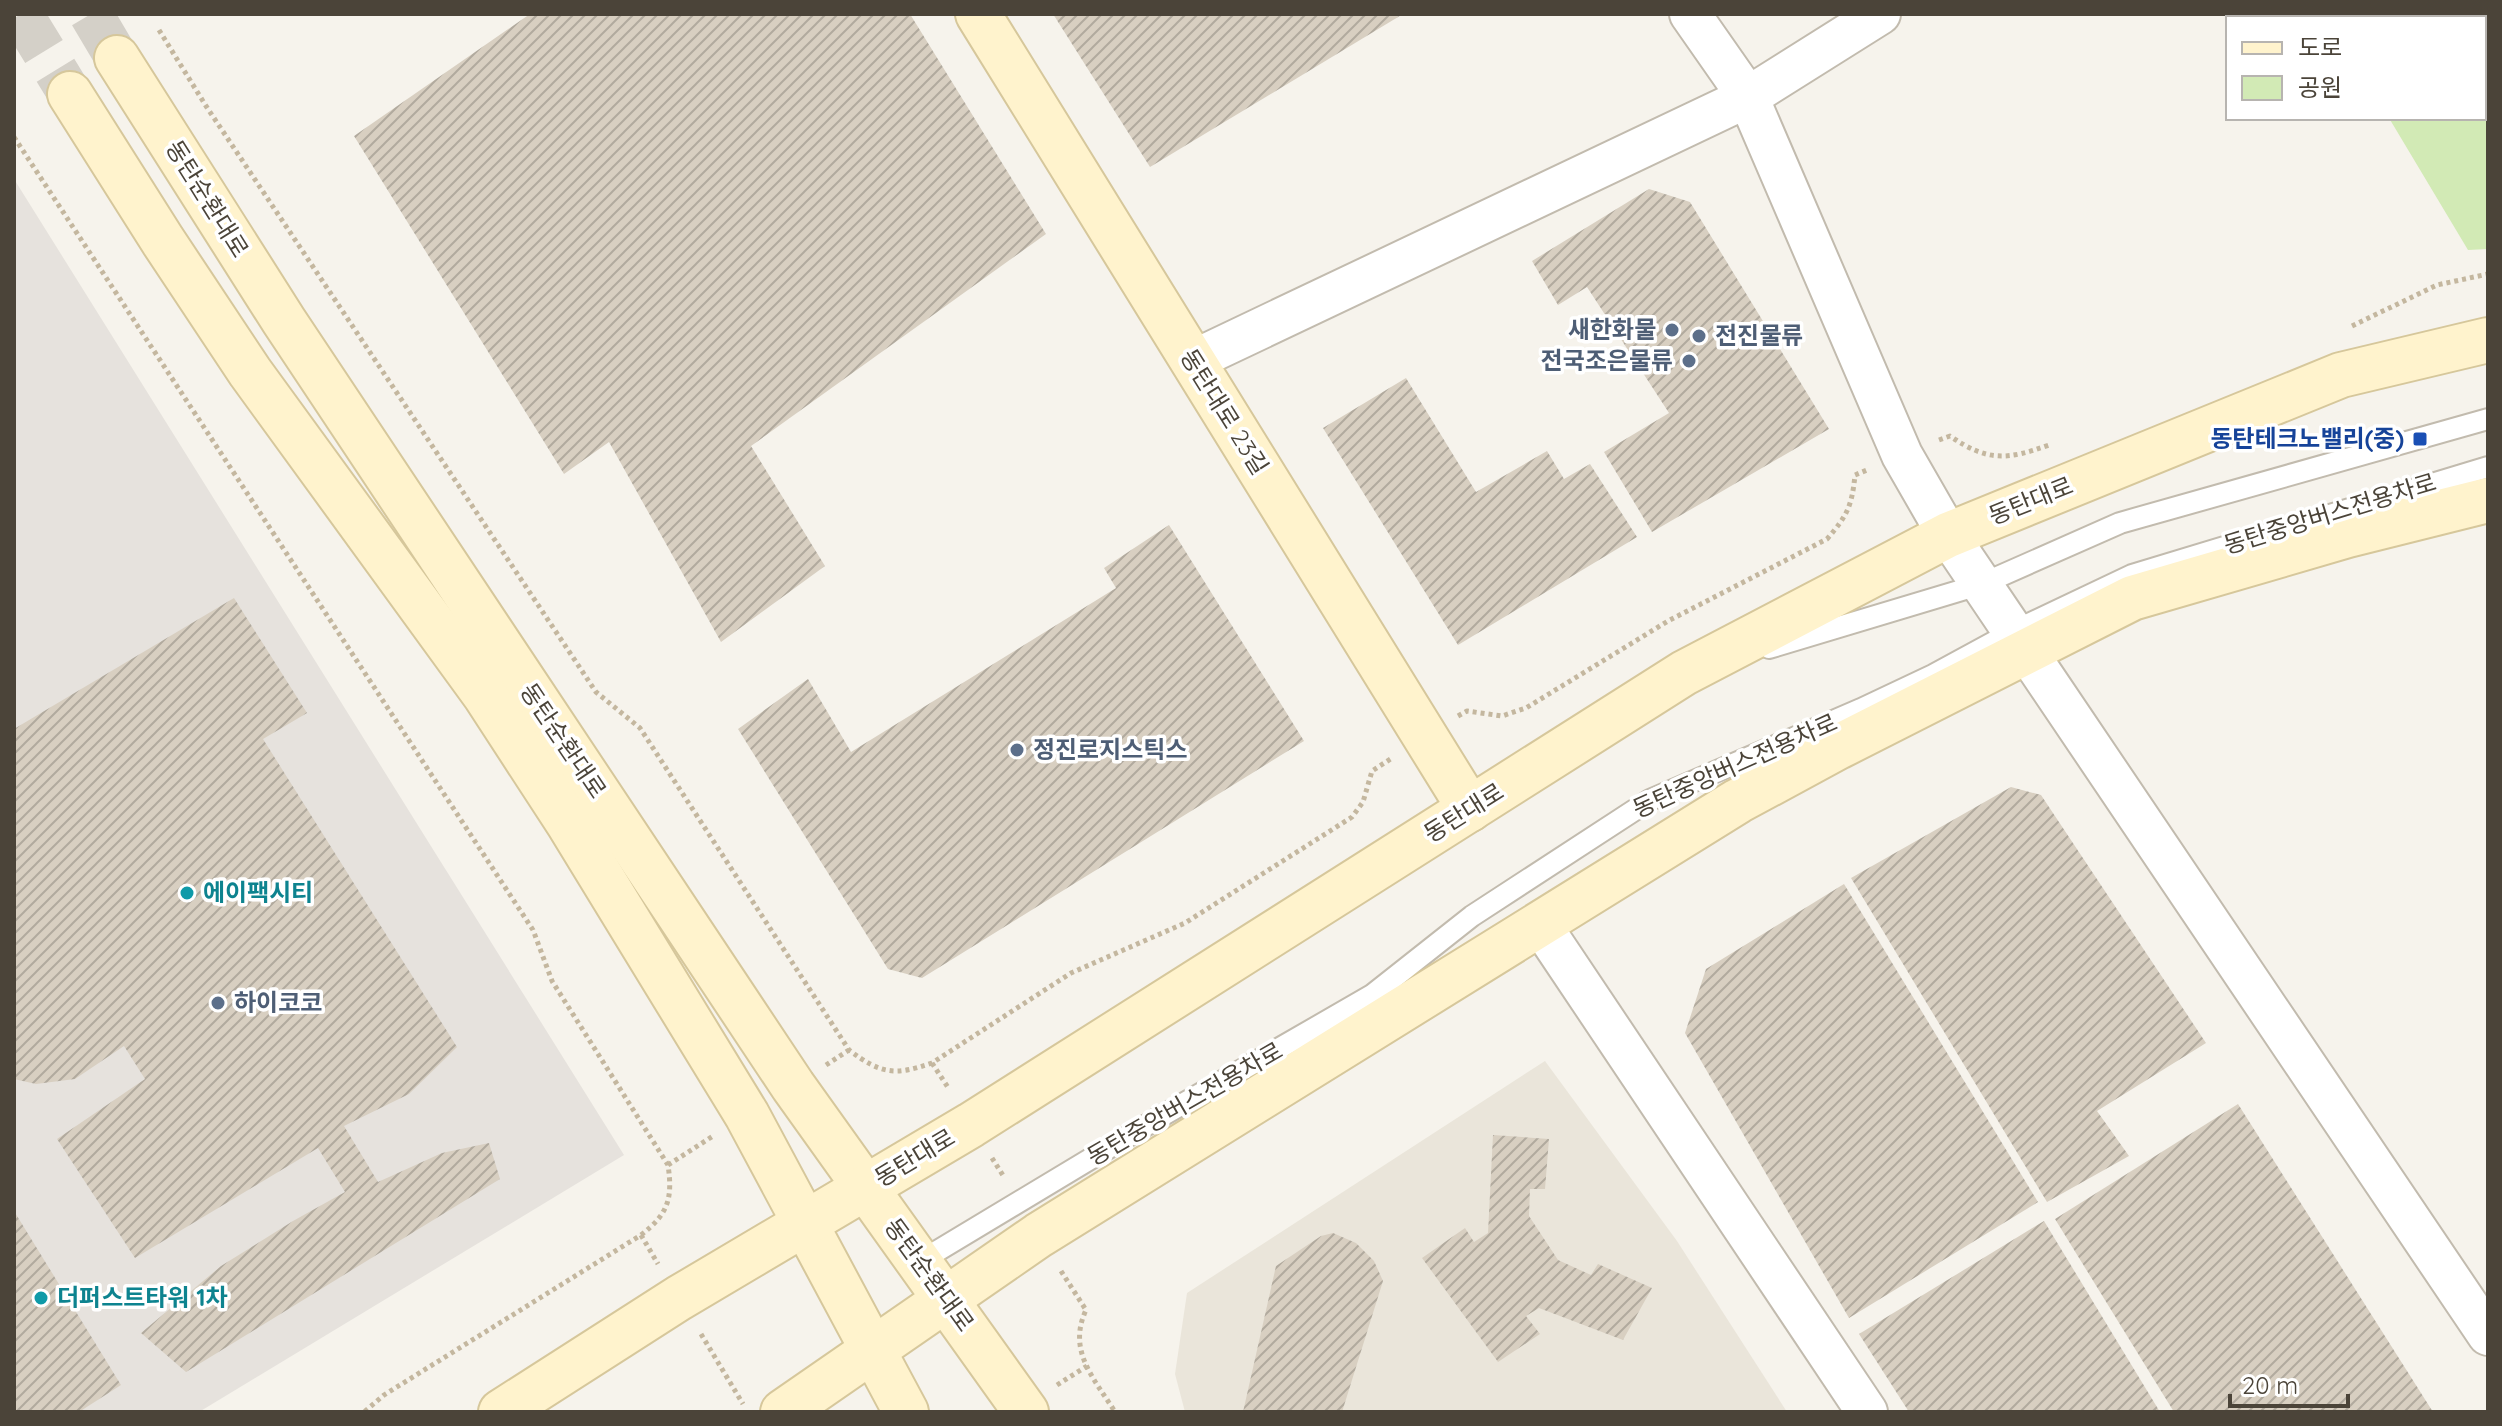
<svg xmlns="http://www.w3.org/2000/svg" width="2502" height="1426" viewBox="0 0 2502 1426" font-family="Quicksand,'Noto Sans KR',sans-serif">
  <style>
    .residential { fill: #eae5da }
    .industrial { fill: #e6e2dd }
    .park { fill: #d2eab5 }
    .building { fill: url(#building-hatch) }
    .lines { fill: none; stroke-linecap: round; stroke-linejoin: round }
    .secondary-tunnel { stroke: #d4d0c8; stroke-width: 44; stroke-dasharray: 44 22; stroke-linecap: butt }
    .lane-casing { stroke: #c2bbae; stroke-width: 24 }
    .street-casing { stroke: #c2bbae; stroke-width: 44 }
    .secondary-casing { stroke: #d6c79b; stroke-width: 48 }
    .path { stroke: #c4b79f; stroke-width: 5; stroke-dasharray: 4 4; stroke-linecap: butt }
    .lane { stroke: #fff; stroke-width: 20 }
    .street { stroke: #fff; stroke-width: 40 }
    .secondary { stroke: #fff3cd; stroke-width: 44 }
    .service-dot { fill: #5c6f8a; stroke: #fff; stroke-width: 3 }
    .transit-dot { fill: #1a4fb4; stroke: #fff; stroke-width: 3 }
    .culture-dot { fill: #0f9aa8; stroke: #fff; stroke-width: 3 }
    .labels { text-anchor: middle; stroke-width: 7; stroke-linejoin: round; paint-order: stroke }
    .street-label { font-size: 24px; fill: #4b4439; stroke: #fff }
    .service-label { font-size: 24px; font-weight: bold; fill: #4e5e75; stroke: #fff; text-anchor: start }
    .transit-label { font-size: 24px; font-weight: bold; fill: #164399; stroke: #fff; text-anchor: end }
    .culture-label { font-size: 24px; font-weight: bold; fill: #0d838f; stroke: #fff; text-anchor: start }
  </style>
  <defs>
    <pattern id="building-hatch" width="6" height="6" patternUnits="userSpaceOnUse" patternTransform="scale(2)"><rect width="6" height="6" fill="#d8cfc1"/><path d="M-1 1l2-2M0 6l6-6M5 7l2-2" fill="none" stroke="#b1aa9e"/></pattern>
  </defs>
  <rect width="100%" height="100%" fill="#f6f3ec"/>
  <path class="residential" d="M 1545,1061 L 1677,1241 L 1787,1412 L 1185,1412 L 1175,1374 L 1187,1293 Z"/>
  <path class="industrial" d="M 14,179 L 624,1155 L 199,1412 L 14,1412 Z"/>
  <g class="park">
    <path d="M 2327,14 L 2464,14 L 2467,18 L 2330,18 Z"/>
    <path d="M 2484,47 L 2488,54 L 2488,249 L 2468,250 L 2389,118 L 2484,118 Z"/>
  </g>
  <g class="building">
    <path d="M 530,14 L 910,14 L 1046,234 L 751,446 L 825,566 L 721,642 L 609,442 L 564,474 L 354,136 Z"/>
    <path d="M 1053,14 L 1403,14 L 1150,167 Z"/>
    <path d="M 1649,189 L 1690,202 L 1829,429 L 1652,532 L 1604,452 L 1669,413 L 1587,287 L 1558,305 L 1532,261 Z"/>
    <path d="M 1406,378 L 1476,492 L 1547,451 L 1564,479 L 1590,464 L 1637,537 L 1458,645 L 1323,428 Z"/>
    <path d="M 1169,525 L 1304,741 L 922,978 L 888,969 L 738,729 L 808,679 L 851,752 L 1116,588 L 1104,568 Z"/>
    <path d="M 234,598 L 307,713 L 263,739 L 457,1047 L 409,1094 L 344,1126 L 378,1182 L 442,1153 L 489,1143 L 500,1179 L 186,1372 L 141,1333 L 221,1266 L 293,1221 L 345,1192 L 318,1148 L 135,1258 L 57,1139 L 145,1079 L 124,1046 L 75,1079 L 36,1084 L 14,1079 L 14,729 Z"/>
    <path d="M 2011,787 L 2041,795 L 2206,1043 L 2097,1111 L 2129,1156 L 2047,1202 L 1851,878 Z"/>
    <path d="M 1844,884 L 2038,1202 L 1849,1318 L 1685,1033 L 1706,969 Z"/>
    <path d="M 2238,1104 L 2433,1412 L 2174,1412 L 2055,1219 Z"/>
    <path d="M 1493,1135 L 1549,1139 L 1545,1189 L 1530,1189 L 1529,1216 L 1558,1260 L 1591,1275 L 1598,1264 L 1652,1288 L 1623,1340 L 1539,1308 L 1526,1316 L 1540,1334 L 1498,1362 L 1422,1258 L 1465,1228 L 1474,1242 L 1488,1233 Z"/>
    <path d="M 14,1211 L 121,1385 L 79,1412 L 14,1412 Z"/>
    <path d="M 2044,1221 L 2160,1412 L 1909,1412 L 1859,1334 Z"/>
    <path d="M 1333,1233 L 1356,1243 L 1374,1261 L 1383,1281 L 1342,1412 L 1243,1412 L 1276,1266 L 1321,1236 Z"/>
  </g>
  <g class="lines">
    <g class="secondary-tunnel">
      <path d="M 21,14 L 70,94"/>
      <path d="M 91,14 L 117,58"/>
    </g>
    <g class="lane-casing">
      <g id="lane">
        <path d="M 1769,648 L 1982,584 L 2120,523 L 2488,419"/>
        <path d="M 919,1262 L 1160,1117 L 1372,995 L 1472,916 L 1650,800 L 1861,709 L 1933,675 L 2014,631 L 2132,575 L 2488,467"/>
      </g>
    </g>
    <g class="street-casing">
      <g id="street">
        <path d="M 1690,14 L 1748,97 L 1902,455 L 1948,535 L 2488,1335"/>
        <path d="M 1192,361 L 1748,97 L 1880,14"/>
        <path d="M 1540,924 L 1867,1412"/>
      </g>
    </g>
    <g class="secondary-casing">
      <g id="secondary">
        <path d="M 978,14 L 1470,809"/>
        <path d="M 117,58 L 284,321 L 793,1086 L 1026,1412"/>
        <path d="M 70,94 L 163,241 L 250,372 L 485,695 L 569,824 L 747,1115 L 906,1412"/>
        <path d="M 501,1412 L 679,1298 L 971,1125 L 1684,673 L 1948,535 L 2341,375 L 2488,340"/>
        <path d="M 783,1412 L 1039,1235 L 1738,801 L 1838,747 L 2132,598 L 2348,535 L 2488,500"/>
      </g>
    </g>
    <g class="path">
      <path d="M 159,30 L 206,106 L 596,692 L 640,728 L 849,1050 C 881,1074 894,1076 932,1063 L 1071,973 L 1185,923 L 1352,817 L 1363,802 L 1372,771 L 1392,758"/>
      <path d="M 14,137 L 533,930 L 552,981 L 668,1165 C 673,1199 668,1214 641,1235 L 384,1395 L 364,1412"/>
      <path d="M 2352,326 L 2437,285 L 2488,274"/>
      <path d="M 1939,440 L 1950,436 C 1988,462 2007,460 2049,445"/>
      <path d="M 1458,716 L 1467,711 L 1502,716 L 1526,708 L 1668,621 L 1827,539 C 1847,516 1852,506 1855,475 L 1867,470"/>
      <path d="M 932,1063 L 949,1089"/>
      <path d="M 826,1065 L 849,1050"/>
      <path d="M 992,1158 L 1004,1177"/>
      <path d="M 668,1165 L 713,1136"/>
      <path d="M 641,1235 L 658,1264"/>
      <path d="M 1061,1271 L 1086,1310 C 1067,1351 1094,1378 1115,1412"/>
      <path d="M 701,1334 L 743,1404"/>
      <path d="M 1057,1385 L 1087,1366"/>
    </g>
    <use href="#lane" class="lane"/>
    <use href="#street" class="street"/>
    <use href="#secondary" class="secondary"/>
  </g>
  <g class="service-dot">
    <circle cx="1672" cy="330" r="8"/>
    <circle cx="1699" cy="336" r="8"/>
    <circle cx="1689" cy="361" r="8"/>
    <circle cx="1017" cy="750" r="8"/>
    <circle cx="218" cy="1003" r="8"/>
  </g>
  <rect class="transit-dot" x="2412" y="431" width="16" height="16" rx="4"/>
  <g class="culture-dot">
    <circle cx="187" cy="893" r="8"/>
    <circle cx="41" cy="1298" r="8"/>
  </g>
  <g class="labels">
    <g class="street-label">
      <text transform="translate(207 199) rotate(58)" y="8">동탄순환대로</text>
      <text transform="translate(1224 412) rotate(58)" y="8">동탄대로 23길</text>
      <text transform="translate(2031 501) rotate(-22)" y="8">동탄대로</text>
      <text transform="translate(2330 514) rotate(-17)" y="8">동탄중앙버스전용차로</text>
      <text transform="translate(563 741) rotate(56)" y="8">동탄순환대로</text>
      <text transform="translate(1735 766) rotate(-24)" y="8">동탄중앙버스전용차로</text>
      <text transform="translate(1464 813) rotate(-32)" y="8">동탄대로</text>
      <text transform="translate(1185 1104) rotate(-30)" y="8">동탄중앙버스전용차로</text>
      <text transform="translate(915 1158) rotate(-31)" y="8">동탄대로</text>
      <text transform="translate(929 1275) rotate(54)" y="8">동탄순환대로</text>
    </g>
    <g class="service-label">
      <text x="1656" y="338" text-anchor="end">새한화물</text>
      <text x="1715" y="344">전진물류</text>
      <text x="1673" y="369" text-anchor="end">전국조은물류</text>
      <text x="1033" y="758">정진로지스틱스</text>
      <text x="234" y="1011">하이코코</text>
    </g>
    <g class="transit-label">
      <text x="2404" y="447">동탄테크노밸리(중)</text>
    </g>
    <g class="culture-label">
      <text x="203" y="901">에이팩시티</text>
      <text x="57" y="1306">더퍼스트타워 1차</text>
    </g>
  </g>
  <rect width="2502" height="1426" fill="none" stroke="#4b4439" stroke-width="32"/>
  <rect x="2226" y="16" width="260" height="104" fill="#ffffff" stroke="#b7b4b0" stroke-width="2"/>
  <rect x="2242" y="42" width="40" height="12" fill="#fff3cd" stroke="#b7b4b0" stroke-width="2"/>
  <text x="2298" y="56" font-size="24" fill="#4b4439">도로</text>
  <rect x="2242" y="76" width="40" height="24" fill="#d2eab5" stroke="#b7b4b0" stroke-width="2"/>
  <text x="2298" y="96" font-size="24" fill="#4b4439">공원</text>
  <path d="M2230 1394v12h118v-12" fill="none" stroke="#4b4439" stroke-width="4"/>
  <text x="2242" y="1394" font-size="24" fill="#4b4439" stroke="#ffffff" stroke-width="6" paint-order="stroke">20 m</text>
</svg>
